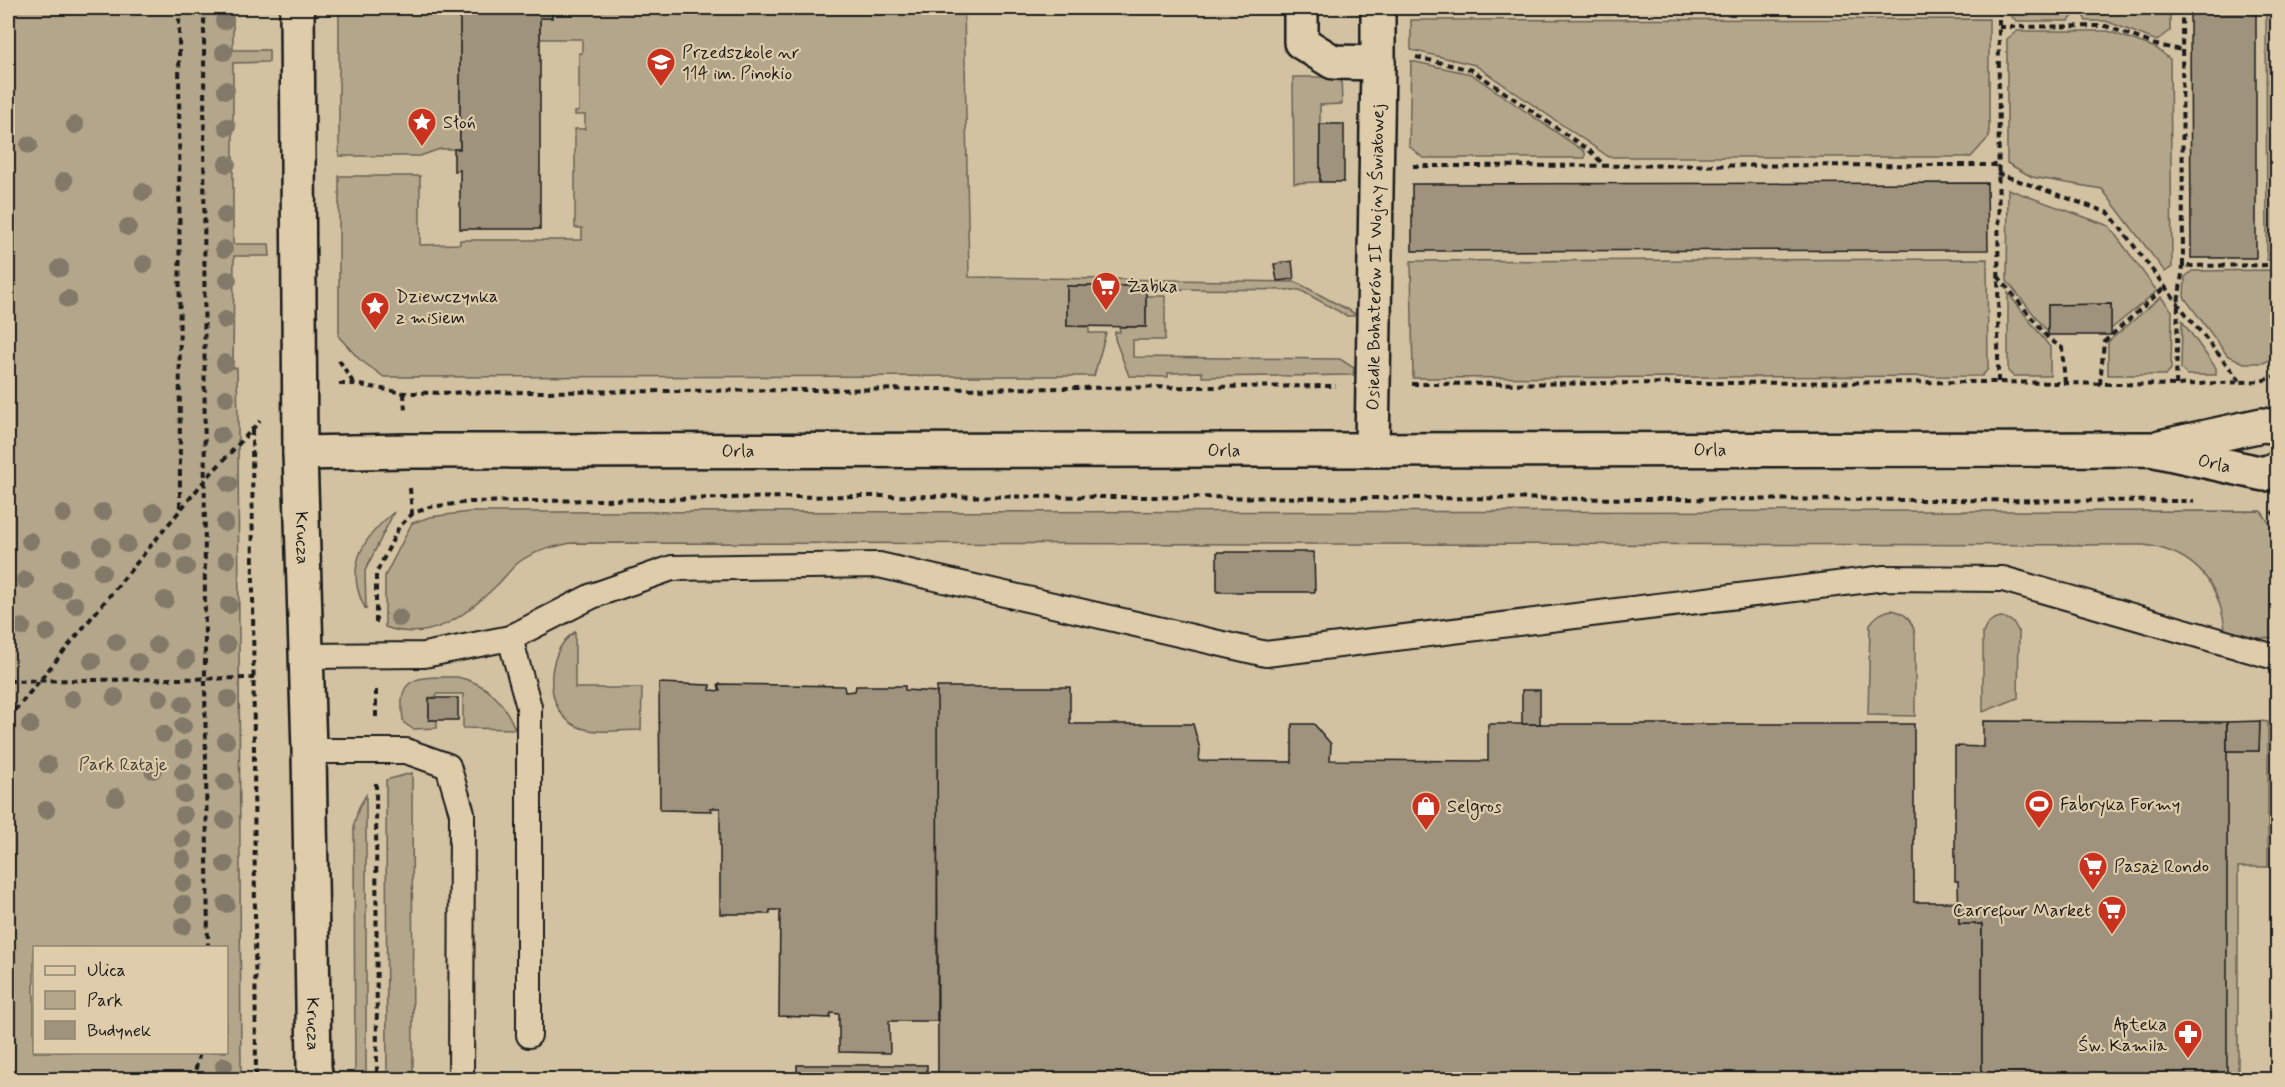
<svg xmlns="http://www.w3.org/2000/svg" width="2285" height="1087" viewBox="0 0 2285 1087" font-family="Mynerve,sans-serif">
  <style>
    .green { fill: #b4a68b; stroke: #686154; stroke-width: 1.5; fill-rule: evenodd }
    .building { fill: #a0937d; stroke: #1c1c1c; stroke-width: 1.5 }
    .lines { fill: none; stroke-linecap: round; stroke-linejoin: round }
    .lane-casing { stroke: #1c1c1c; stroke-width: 28 }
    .street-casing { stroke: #1c1c1c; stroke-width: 38 }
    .path { stroke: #1c1c1c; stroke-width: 4; stroke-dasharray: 6 4.5; stroke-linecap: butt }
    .lane { stroke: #deccaa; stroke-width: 24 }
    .street { stroke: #deccaa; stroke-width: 33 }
    .tree { fill: #837968 }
    .labels { text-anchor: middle; stroke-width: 4.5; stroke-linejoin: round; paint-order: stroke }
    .poi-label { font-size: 18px; fill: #1c1c1c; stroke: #deccaa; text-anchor: start }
    .street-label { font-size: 18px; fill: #1c1c1c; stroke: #deccaa }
    .park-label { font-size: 18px; fill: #423e38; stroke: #deccaa }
  </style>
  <rect width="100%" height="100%" fill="#d2c2a2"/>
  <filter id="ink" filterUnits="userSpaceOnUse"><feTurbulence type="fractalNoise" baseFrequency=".0167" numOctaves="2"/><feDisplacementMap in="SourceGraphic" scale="12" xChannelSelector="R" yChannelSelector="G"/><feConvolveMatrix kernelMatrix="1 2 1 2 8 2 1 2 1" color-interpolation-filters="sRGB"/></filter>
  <g filter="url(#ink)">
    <g class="green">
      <path d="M 8,8 L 233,8 L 233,50 L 269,50 L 269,62 L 233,63 L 233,244 L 269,244 L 270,256 L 234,256 L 233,368 L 237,368 L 238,425 L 241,1079 L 8,1079 ZM 34,948 L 226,948 L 226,1052 L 34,1052 Z"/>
      <path d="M 339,8 L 460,8 L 460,149 L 440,149 L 420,156 L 339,156 Z"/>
      <path d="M 552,8 L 964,8 L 969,277 L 1296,282 L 1354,313 L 1354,316 L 1347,316 L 1300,290 L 1146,289 L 1145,286 L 1067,286 L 1067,326 L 1089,327 L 1089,333 L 1106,333 L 1094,376 L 384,377 L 359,359 L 339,337 L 339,176 L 420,176 L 420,245 L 460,244 L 460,240 L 582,240 L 582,228 L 575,228 L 575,129 L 585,129 L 585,115 L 575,115 L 575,112 L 579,111 L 579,53 L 582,53 L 582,39 L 540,39 L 540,18 L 552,18 Z"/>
      <path d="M 2007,8 L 2073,8 L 2073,16 L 2069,21 L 2017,21 L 2007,13 Z"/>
      <path d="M 2082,8 L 2170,8 L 2170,31 L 2157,41 L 2106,21 L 2086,21 L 2083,15 Z"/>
      <path d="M 2266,8 L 2278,8 L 2277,260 L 2267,260 Z"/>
      <path d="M 1989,19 L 1989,137 L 1971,157 L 1609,157 L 1475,65 L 1411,50 L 1411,20 Z"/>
      <path d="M 2017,31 L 2108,31 L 2156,48 L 2170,59 L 2172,267 L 2165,272 L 2102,189 L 2032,177 L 2007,163 L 2007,39 Z"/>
      <path d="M 1411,61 L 1471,74 L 1585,152 L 1585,158 L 1423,158 L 1409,146 Z"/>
      <path d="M 1293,77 L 1341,77 L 1342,104 L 1320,105 L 1320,182 L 1294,183 Z"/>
      <path d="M 2008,189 L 2109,226 L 2157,291 L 2111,329 L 2111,304 L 2048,305 L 2048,332 L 2007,281 Z"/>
      <path d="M 1987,259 L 1988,369 L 1982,376 L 1413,378 L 1411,261 Z"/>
      <path d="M 2277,270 L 2277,357 L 2263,363 L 2244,363 L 2227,355 L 2184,297 L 2185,277 L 2192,271 Z"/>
      <path d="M 2008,293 L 2050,347 L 2050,376 L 2013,376 L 2008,371 Z"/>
      <path d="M 1146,296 L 1165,296 L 1165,340 L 1133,340 L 1133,357 L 1340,359 L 1354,368 L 1353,375 L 1202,377 L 1202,372 L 1168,373 L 1168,377 L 1129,376 L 1115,339 L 1115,332 L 1120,332 L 1119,327 L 1146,327 Z"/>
      <path d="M 2161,297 L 2172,311 L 2171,369 L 2166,375 L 2108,375 L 2108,342 Z"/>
      <path d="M 2182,321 L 2216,368 L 2216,375 L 2187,375 L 2181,369 Z"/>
      <path d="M 2261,511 L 2277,534 L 2278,638 L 2226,638 C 2222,586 2198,552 2144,545 L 571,543 C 553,547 534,551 519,562 C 510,569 504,579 496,586 C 464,617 431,643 385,627 L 385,576 L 412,523 L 430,517 L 469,512 Z"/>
      <path d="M 394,512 L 365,571 L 366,610 C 344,569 360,540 394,512 Z"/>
      <path d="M 1892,610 C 1906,613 1912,620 1915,634 L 1915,716 L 1868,715 L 1870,624 C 1876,616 1881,612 1892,610 Z"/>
      <path d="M 2001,617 C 2011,619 2015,623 2019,633 L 2018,698 L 1983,712 L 1983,633 C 1987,623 1991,619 2001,617 Z"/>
      <path d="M 575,632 L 575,688 L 642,688 L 641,730 C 623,730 599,734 581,728 C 542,716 544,650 575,632 Z"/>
      <path d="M 457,677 C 487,683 504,701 515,729 L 463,728 L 463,694 L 437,694 L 436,697 L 429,698 L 429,720 L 437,720 L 437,728 L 413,729 L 404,723 C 402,717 402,711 402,704 C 401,671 434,678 457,677 Z"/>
      <path d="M 2260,721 L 2268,722 L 2268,867 L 2238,867 L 2238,1079 L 2226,1080 L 2227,751 L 2259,751 Z"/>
      <path d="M 412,773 L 413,1079 L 387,1079 L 386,780 Z"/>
      <path d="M 366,795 L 366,1079 L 355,1080 L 354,824 L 359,807 Z"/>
    </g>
    <g class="building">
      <path d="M 460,8 L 551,8 L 552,18 L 540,18 L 540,229 L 460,229 L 460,170 L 454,171 L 454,149 L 460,149 Z"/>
      <path d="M 1411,8 L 1987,8 L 1987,9 L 1411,10 Z"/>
      <path d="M 2190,8 L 2256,8 L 2256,258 L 2191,258 Z"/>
      <rect x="1320" y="124" width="24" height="58"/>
      <path d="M 1987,183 L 1988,250 L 1412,251 L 1412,184 Z"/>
      <path d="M 1292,261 L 1294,279 L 1277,281 L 1274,264 Z"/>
      <path d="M 1067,286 L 1146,286 L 1146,327 L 1067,326 Z"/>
      <path d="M 2111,304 L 2111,335 L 2048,335 L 2048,305 Z"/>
      <path d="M 1217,552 L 1314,552 L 1315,592 L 1217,592 Z"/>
      <path d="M 659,683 L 710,685 L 710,690 L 720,691 L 718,684 L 844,686 L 845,692 L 855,691 L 856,686 L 905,686 L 905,690 L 938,692 L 937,1021 L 889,1021 L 890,1053 L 839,1052 L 839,1014 L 831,1013 L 830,1018 L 779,1016 L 780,910 L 770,910 L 770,914 L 720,914 L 720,808 L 710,808 L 712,811 L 660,810 Z"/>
      <path d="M 937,687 L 1070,687 L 1070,724 L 1193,724 L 1200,749 L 1199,761 L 1292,762 L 1292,724 L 1314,724 L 1331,744 L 1330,760 L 1488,761 L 1488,724 L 1914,724 L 1914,902 L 1959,902 L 1959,924 L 1982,924 L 1982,1080 L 938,1080 Z"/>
      <rect x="1522" y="690" width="18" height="34"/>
      <rect x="429" y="698" width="29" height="22"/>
      <path d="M 1983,721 L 2227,722 L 2227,1080 L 1982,1080 L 1982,924 L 1959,924 L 1958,881 L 1955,881 L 1955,746 L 1983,747 Z"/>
      <path d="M 2260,721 L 2259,751 L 2227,751 L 2227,722 Z"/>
      <rect x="797" y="1065" width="130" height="15"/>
    </g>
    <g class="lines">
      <g class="lane-casing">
        <g id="lane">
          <path d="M 510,638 L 529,707 L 529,1035"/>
          <path d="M 306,656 L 424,655 L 510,638 L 592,596 L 672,568 L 879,565 L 1266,654 L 1885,578 L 2003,579 L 2278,658"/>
          <path d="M 309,751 L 406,751 L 448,766 L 462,813 L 461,1080"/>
        </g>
      </g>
      <g class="street-casing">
        <g id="street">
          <path id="s1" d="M 297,8 L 300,453 L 309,751 L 314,1067 L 316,1080"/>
          <path d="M 1301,8 L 1301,42 L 1333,62 L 1378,63 L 1378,8"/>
          <path d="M 2160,447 L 2262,425 L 2278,427"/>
          <path id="s2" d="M 1372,449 L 1378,63"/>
          <path id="s3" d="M 300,453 L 408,451 L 2150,449 L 2264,474 L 2278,468"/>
        </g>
      </g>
      <g class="path">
        <path d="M 179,8 L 180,511"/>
        <path d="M 204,8 L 205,679 L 208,948"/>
        <path d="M 2182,8 L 2183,266 L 2278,265"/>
        <path d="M 1999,27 L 2106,26 L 2156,45 L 2182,50"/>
        <path d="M 1416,57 L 1472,70 L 1590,151 L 1604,165"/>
        <path d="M 1413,166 L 1998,165"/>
        <path d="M 1997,173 L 2109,213 L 2178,304 L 2240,381"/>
        <path d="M 1998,276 L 2048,338 L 2062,348 L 2065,383"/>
        <path d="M 339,360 L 354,384"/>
        <path d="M 1998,382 L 1999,8"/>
        <path d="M 339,384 L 355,384 L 404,393 L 1336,386"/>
        <path d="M 1412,384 L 1998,382 L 2176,385 L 2261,381 L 2278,375"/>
        <path d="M 2100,384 L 2104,342 L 2165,287"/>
        <path d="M 2176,385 L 2178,304 L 2183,266"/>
        <path d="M 404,393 L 405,412"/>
        <path d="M 252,430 L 256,1080"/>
        <path d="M 410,488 L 412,514"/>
        <path d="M 2272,511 L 2278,519"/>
        <path d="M 376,623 L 376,574 L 399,527 L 412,514 L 429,507 L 470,502 L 859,496 L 2194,501"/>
        <path d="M 8,681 L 254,678"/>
        <path d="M 376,690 L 376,719"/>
        <path d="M 8,719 L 205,480 L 260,421"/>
        <path d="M 376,783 L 377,1080"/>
        <path d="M 193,1080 L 200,1052"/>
      </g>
      <use href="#lane" class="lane"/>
      <use href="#street" class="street"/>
    </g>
    <g class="tree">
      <circle cx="224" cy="21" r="9"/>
      <circle cx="224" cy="52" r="9"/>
      <circle cx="226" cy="90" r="9"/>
      <circle cx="75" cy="125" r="9"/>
      <circle cx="227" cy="127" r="9"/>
      <circle cx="29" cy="145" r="9"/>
      <circle cx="227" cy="164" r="9"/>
      <circle cx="64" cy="181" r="9"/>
      <circle cx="143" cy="192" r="9"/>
      <circle cx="225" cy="215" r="9"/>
      <circle cx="128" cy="227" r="9"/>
      <circle cx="224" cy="249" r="9"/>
      <circle cx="144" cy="264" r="9"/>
      <circle cx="60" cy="268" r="9"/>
      <circle cx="228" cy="280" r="9"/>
      <circle cx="68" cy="299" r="9"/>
      <circle cx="225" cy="320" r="9"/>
      <circle cx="225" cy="363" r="9"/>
      <circle cx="226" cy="398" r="9"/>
      <circle cx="221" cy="435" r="9"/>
      <circle cx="229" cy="484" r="9"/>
      <circle cx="103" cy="512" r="9"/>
      <circle cx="154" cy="512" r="9"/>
      <circle cx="63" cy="514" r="9"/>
      <circle cx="225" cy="523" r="9"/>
      <circle cx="30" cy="541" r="9"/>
      <circle cx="182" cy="542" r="9"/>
      <circle cx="127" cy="544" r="9"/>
      <circle cx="102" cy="546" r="9"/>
      <circle cx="71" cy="557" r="9"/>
      <circle cx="227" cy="560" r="9"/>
      <circle cx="164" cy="561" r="9"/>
      <circle cx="186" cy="567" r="9"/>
      <circle cx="102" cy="572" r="9"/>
      <circle cx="25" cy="580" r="9"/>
      <circle cx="62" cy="590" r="9"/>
      <circle cx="165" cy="600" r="9"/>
      <circle cx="75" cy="605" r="9"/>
      <circle cx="229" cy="605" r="9"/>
      <circle cx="399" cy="618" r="9"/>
      <circle cx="22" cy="627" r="9"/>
      <circle cx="47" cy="633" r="9"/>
      <circle cx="116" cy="642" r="9"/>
      <circle cx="157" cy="645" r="9"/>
      <circle cx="227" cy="645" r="9"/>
      <circle cx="186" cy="659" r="9"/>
      <circle cx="92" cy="661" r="9"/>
      <circle cx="138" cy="662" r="9"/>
      <circle cx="115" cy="697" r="9"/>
      <circle cx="160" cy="698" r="9"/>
      <circle cx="72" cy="699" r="9"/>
      <circle cx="228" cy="699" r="9"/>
      <circle cx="183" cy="704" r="9"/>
      <circle cx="30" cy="725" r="9"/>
      <circle cx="183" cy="726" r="9"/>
      <circle cx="163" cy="734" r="9"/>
      <circle cx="226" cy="741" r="9"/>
      <circle cx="184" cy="749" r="9"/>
      <circle cx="48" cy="765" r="9"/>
      <circle cx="153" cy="770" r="9"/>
      <circle cx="183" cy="772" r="9"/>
      <circle cx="225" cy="782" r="9"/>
      <circle cx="184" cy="794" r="9"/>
      <circle cx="116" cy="797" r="9"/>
      <circle cx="46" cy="810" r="9"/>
      <circle cx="184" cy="815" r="9"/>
      <circle cx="225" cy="820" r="9"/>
      <circle cx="183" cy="839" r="9"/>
      <circle cx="183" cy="859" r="9"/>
      <circle cx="225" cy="864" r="9"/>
      <circle cx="184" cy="883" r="9"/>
      <circle cx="183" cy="904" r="9"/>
      <circle cx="226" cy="904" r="9"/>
      <circle cx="183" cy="926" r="9"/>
      <circle cx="224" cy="1066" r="9"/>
    </g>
  </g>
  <defs>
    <g id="school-pin" transform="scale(1.5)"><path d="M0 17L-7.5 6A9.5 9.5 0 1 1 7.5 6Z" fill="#c8321e" stroke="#deccaa"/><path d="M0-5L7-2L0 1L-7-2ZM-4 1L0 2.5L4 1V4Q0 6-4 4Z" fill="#fff"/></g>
    <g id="sight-pin" transform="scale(1.5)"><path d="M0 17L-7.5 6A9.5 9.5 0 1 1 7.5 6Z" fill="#c8321e" stroke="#deccaa"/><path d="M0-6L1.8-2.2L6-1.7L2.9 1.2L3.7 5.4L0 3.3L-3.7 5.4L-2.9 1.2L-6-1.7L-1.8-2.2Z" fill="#fff"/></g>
    <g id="supermarket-pin" transform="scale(1.5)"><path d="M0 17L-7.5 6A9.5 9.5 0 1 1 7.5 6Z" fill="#c8321e" stroke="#deccaa"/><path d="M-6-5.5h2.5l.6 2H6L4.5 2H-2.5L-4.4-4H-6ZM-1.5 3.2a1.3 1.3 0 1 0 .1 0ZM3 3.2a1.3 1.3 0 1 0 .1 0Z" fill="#fff"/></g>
    <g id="stadium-pin" transform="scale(1.5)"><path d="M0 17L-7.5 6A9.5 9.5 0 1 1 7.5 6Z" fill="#c8321e" stroke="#deccaa"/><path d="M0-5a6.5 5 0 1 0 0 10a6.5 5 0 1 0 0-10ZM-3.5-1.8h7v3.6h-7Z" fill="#fff"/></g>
    <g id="shop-pin" transform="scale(1.5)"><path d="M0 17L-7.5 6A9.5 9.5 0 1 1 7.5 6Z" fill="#c8321e" stroke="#deccaa"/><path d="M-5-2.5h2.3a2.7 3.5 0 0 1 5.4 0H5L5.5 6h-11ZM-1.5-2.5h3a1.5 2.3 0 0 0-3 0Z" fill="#fff"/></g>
    <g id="pharmacy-pin" transform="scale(1.5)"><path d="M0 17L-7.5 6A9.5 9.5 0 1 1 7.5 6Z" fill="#c8321e" stroke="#deccaa"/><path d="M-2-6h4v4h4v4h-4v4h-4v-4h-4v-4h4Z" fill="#fff"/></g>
  </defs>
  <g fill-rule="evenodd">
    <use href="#school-pin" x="661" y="62"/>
    <use href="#sight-pin" x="422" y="122"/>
    <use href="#supermarket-pin" x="1106" y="286"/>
    <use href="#sight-pin" x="375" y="306"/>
    <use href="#stadium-pin" x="2039" y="804"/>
    <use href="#shop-pin" x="1426" y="806"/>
    <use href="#supermarket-pin" x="2093" y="866"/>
    <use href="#supermarket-pin" x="2112" y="910"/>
    <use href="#pharmacy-pin" x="2188" y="1034"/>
  </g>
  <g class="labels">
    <g class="poi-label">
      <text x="682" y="58">Przedszkole nr<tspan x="682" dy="21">114 im. Pinokio</tspan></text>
      <text x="443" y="128">Słoń</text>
      <text x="1127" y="292">Żabka</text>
      <text x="396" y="302">Dziewczynka<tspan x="396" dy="21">z misiem</tspan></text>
      <text x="2060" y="810">Fabryka Formy</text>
      <text x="1447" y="812">Selgros</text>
      <text x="2114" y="872">Pasaż Rondo</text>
      <text x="2091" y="916" text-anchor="end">Carrefour Market</text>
      <text x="2167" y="1030" text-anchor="end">Apteka<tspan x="2167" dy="21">Św. Kamila</tspan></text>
    </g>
    <g class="street-label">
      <text dy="6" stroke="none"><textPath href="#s2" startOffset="192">Osiedle Bohaterów II Wojny Światowej</textPath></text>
      <text dy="6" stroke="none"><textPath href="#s3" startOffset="924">Orla</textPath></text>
      <text dy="6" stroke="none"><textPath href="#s3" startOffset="1410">Orla</textPath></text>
      <text dy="6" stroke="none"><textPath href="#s3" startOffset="438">Orla</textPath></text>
      <text dy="6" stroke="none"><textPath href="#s3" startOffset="1916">Orla</textPath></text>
      <text dy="6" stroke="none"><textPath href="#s1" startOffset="530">Krucza</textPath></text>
      <text dy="6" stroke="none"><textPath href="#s1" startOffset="1016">Krucza</textPath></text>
    </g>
    <g class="park-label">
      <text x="123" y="770">Park Rataje</text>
    </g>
  </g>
  <rect width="2285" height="1087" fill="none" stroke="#deccaa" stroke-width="30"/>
  <rect x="15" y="15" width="2255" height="1057" fill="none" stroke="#1c1c1c" stroke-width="2" filter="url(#ink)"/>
  <rect x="33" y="946" width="195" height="108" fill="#deccaa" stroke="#908671" stroke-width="1.5"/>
  <rect x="45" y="966" width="30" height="9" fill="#deccaa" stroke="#908671" stroke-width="1.5"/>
  <text x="87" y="976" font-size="18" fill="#1c1c1c">Ulica</text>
  <rect x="45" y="991" width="30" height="18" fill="#b4a68b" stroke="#908671" stroke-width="1.5"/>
  <text x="87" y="1006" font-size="18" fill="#1c1c1c">Park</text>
  <rect x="45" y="1021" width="30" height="18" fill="#a0937d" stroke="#908671" stroke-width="1.5"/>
  <text x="87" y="1036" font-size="18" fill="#1c1c1c">Budynek</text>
</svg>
